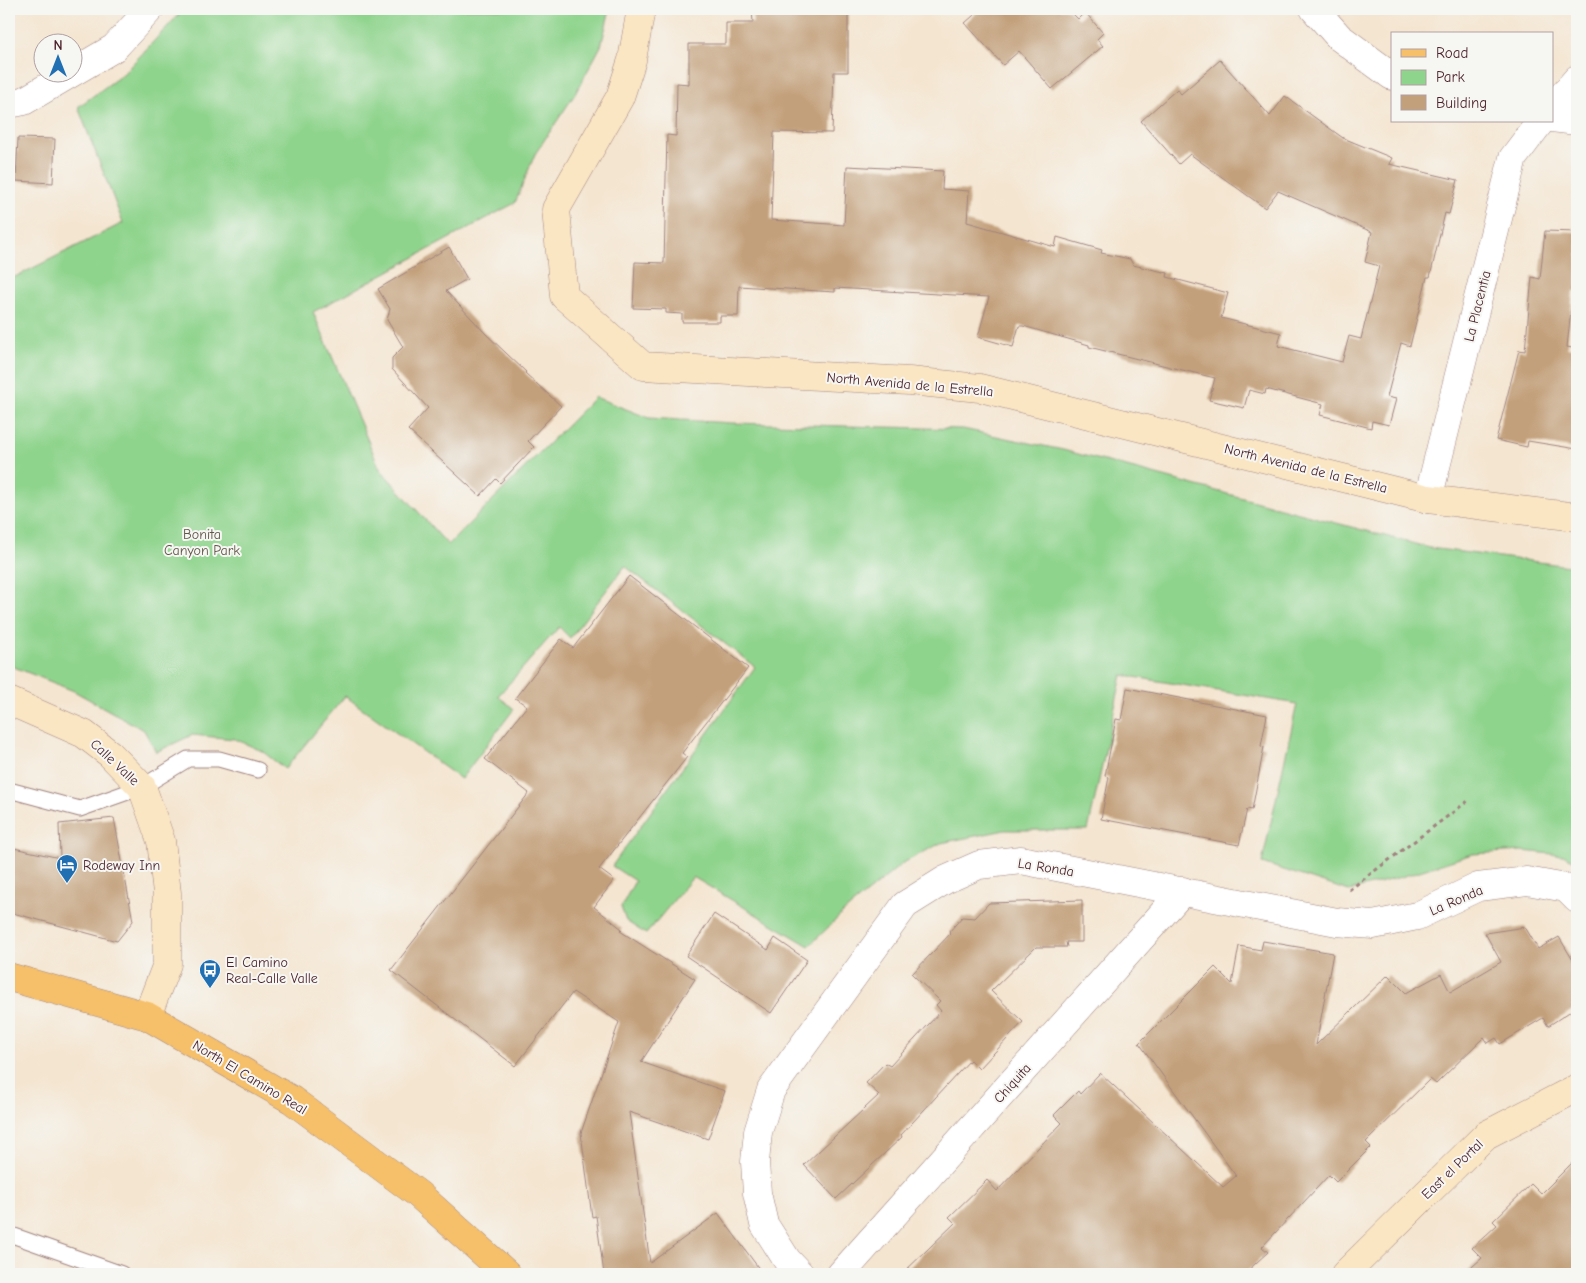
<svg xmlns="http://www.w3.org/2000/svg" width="1586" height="1283" viewBox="0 0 1586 1283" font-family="'Comic Neue',sans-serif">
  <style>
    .green { fill: #8fd48d; stroke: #6c7a5c }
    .building { fill: #c3a07c }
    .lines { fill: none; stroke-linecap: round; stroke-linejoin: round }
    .lane-casing { stroke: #9f827e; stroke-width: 17 }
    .street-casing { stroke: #9f827e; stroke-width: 29 }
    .secondary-casing { stroke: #9f827e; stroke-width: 29 }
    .primary-casing { stroke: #9f827e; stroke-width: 29 }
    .path { stroke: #9f827e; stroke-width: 3; stroke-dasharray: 4 4; stroke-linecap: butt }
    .lane { stroke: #fff; stroke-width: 15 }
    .street { stroke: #fff; stroke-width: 28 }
    .secondary { stroke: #fbe6c4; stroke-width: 28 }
    .primary { stroke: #f6c06b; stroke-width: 28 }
    .labels { text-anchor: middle; stroke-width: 4; stroke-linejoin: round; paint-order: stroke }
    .street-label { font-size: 14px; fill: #4a1f2b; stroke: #f6f6f2 }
    .park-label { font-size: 14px; fill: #5f5548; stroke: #f6f6f2 }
    .poi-label { font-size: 14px; fill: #4a1f2b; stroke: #f6f6f2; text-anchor: start }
  </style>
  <rect width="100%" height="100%" fill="#f6f6f2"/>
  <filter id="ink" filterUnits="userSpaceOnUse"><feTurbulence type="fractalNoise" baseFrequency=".02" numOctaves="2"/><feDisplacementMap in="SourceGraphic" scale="10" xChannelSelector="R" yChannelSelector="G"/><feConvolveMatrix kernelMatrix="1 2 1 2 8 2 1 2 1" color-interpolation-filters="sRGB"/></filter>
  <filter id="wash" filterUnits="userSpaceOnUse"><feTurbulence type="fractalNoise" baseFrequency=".0096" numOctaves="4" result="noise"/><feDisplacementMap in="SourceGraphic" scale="20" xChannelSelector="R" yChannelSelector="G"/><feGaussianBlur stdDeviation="1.12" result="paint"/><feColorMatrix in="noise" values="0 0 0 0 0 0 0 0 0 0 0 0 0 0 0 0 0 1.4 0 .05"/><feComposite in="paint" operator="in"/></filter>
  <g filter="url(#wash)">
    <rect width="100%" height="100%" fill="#f4e5d0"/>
    <path class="green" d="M 184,9 L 610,9 L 601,46 L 575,94 L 535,154 L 515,203 L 313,312 L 380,469 L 448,545 L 595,397 L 649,418 L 731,423 L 963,429 L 1063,450 L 1430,548 L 1577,567 L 1577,862 L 1563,855 L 1522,851 L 1472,854 L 1401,877 L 1349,891 L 1262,863 L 1297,704 L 1122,675 L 1088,830 L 1005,830 L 941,843 L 903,863 L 845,911 L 809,946 L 693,877 L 646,934 L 626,921 L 621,907 L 635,881 L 612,866 L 755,667 L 625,566 L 570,638 L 559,627 L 498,696 L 514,709 L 461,779 L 345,696 L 285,769 L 262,751 L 235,739 L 192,735 L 156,752 L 144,730 L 74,691 L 9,665 L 9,280 L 123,223 L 78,107 L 123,74 Z"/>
    <g id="blocks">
      <g class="building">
        <path d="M 752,9 L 848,9 L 848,72 L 834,72 L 832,133 L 774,132 L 771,220 L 844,225 L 847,166 L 943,171 L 942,189 L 969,191 L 967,222 L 1055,247 L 1057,237 L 1102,250 L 1101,253 L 1130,259 L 1133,265 L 1168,273 L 1167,277 L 1228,293 L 1221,318 L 1281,333 L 1278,346 L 1342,362 L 1349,336 L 1361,339 L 1379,266 L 1365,262 L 1372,232 L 1278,191 L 1265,208 L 1190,154 L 1179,164 L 1141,121 L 1177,89 L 1181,94 L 1220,60 L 1270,116 L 1285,96 L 1343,138 L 1392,158 L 1389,164 L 1458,180 L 1449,214 L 1445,213 L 1430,277 L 1427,277 L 1410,346 L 1401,343 L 1387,397 L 1396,399 L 1389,425 L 1372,421 L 1371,428 L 1320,415 L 1323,404 L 1266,389 L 1265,394 L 1249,390 L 1244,408 L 1209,400 L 1215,378 L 1089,347 L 1089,345 L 1023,326 L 1019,326 L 1013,347 L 978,337 L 989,297 L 835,288 L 835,292 L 739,286 L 738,316 L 720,316 L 720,322 L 682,322 L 682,314 L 666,313 L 666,309 L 633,308 L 635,262 L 664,263 L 667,135 L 676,136 L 677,83 L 689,84 L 689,44 L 726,44 L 726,23 L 753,23 Z"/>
        <path d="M 981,9 L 1068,9 L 1078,19 L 1085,12 L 1103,33 L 1097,39 L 1103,46 L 1052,89 L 1019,51 L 1003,65 L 965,23 Z"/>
        <path d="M 18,138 L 55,139 L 53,183 L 16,181 Z"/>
        <path d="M 1545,231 L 1577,232 L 1577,291 L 1573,291 L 1567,347 L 1577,349 L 1577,449 L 1528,441 L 1527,447 L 1496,440 L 1519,350 L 1525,351 L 1532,277 L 1540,279 Z"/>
        <path d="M 449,247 L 467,279 L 446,291 L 486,334 L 526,372 L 525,373 L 561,406 L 528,441 L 534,447 L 500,483 L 496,479 L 480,496 L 408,430 L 428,408 L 392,369 L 392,358 L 403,347 L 387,320 L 390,309 L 378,289 Z"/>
        <path d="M 629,576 L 748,668 L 682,753 L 687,757 L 599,869 L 614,880 L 594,907 L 622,929 L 620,931 L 695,979 L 641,1062 L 725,1091 L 708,1139 L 629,1112 L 650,1263 L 718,1213 L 763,1274 L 604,1274 L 596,1216 L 592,1217 L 581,1133 L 619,1022 L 573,992 L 515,1066 L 391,970 L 529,793 L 485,759 L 527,706 L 515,698 L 561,639 L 573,648 Z"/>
        <path d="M 1127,688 L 1267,715 L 1261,746 L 1264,747 L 1252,810 L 1247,809 L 1239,845 L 1101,819 L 1109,777 L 1105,776 L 1116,719 L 1121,720 Z"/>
        <path d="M 114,818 L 133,921 L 117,941 L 9,912 L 9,847 L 60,858 L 59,824 Z"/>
        <path d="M 1082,900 L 1082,942 L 1066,942 L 1067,947 L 1036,947 L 991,991 L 1023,1022 L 979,1069 L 970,1060 L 901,1135 L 902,1137 L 836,1199 L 804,1165 L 879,1095 L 866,1083 L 885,1063 L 890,1066 L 941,1011 L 936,1005 L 940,1001 L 912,974 L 951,933 L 949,932 L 962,917 L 975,918 L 989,903 Z"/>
        <path d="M 714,914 L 768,950 L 775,938 L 807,960 L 771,1013 L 686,956 Z"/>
        <path d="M 1525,927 L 1538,949 L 1559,937 L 1577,967 L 1577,1007 L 1548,1026 L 1543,1018 L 1500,1044 L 1496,1038 L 1488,1043 L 1484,1037 L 1436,1084 L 1430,1079 L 1366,1142 L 1371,1147 L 1336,1182 L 1329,1175 L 1262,1247 L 1268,1252 L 1244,1274 L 902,1274 L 955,1223 L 949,1217 L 987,1180 L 997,1191 L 1062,1123 L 1054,1115 L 1078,1091 L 1080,1094 L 1100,1073 L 1223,1187 L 1236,1176 L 1139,1043 L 1215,967 L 1232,984 L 1239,946 L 1261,950 L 1263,941 L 1333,953 L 1316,1045 L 1388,975 L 1406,993 L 1441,974 L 1450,992 L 1501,962 L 1485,933 Z"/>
        <path d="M 1577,1158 L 1577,1274 L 1464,1274 L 1482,1258 L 1472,1248 L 1497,1225 L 1493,1221 L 1531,1184 L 1541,1194 Z"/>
      </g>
    </g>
  </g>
  <g filter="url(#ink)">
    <use href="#blocks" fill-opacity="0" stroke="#9f827e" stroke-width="1"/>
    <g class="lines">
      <g class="lane-casing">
        <g id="lane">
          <path d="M 9,790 L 80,809 L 142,787 L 188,759 L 219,759 L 258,770"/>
          <path d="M 9,1234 L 122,1274"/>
        </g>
      </g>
      <g class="street-casing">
        <g id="street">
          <path d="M 1314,9 L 1339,37 L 1392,76"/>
          <path d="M 9,104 L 24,101 L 114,48 L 150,9"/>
          <path d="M 1552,108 L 1577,79"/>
          <path d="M 1552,118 L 1577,121"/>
          <path d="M 1428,499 L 1513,158 L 1541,121"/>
          <path d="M 800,1274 L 787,1260 L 764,1224 L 757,1193 L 755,1162 L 758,1132 L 771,1090 L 905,905 L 945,880 L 979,865 L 1021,860 L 1337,922 L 1373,925 L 1417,916 L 1478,887 L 1527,881 L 1566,888 L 1577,899"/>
          <path d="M 841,1274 L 1183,891"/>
        </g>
      </g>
      <g class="secondary-casing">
        <g id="secondary">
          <path d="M 641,9 L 632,60 L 620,97 L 556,209 L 564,296 L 643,366 L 909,381 L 980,388 L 1428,499 L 1577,517"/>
          <path d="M 9,701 L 84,734 L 110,754 L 142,787 L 161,841 L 167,893 L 167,964 L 147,1016"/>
          <path d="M 1345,1274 L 1486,1135 L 1577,1088"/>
        </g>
      </g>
      <g class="primary-casing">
        <path id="primary" d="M 9,977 L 147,1016 L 292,1100 L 418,1194 L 507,1274"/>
      </g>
      <path class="path" d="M 1349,890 L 1468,801"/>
      <use href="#lane" class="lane"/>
      <use href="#street" class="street"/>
      <use href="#secondary" class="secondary"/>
      <use href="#primary" class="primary"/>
    </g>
  </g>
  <defs>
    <g id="hotel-pin" transform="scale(1.125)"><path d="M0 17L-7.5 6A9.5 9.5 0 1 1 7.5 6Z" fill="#1f6fb2" stroke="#f6f6f2"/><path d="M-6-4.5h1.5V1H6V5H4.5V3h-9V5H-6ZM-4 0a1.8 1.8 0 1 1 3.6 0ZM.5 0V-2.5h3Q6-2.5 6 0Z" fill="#fff"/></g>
    <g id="bus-pin" transform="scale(1.125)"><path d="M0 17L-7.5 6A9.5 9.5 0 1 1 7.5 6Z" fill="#1f6fb2" stroke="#f6f6f2"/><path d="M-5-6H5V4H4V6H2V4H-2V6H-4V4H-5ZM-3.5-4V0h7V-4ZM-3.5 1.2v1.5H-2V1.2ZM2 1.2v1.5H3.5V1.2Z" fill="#fff"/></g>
  </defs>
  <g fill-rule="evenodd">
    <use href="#hotel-pin" x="67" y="865"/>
    <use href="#bus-pin" x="210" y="970"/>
  </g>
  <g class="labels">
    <g class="street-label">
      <text transform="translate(1477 306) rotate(-76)" y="5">La Placentia</text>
      <text transform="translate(910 384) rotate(5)" y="5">North Avenida de la Estrella</text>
      <text transform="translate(1306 468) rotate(14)" y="5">North Avenida de la Estrella</text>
      <text transform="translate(115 762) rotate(43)" y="5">Calle Valle</text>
      <text transform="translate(1046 867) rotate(9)" y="5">La Ronda</text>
      <text transform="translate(1456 900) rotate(-23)" y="5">La Ronda</text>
      <text transform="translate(250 1077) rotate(31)" y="5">North El Camino Real</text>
      <text transform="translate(1012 1083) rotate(-48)" y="5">Chiquita</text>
      <text transform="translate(1452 1169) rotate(-44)" y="5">East el Portal</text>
    </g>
    <g class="park-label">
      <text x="202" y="539">Bonita<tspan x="202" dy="16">Canyon Park</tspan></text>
    </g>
    <g class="poi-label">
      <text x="83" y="870">Rodeway Inn</text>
      <text x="226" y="967">El Camino<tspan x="226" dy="16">Real-Calle Valle</tspan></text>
    </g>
  </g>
  <rect width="1586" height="1283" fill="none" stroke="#f6f6f2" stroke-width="30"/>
  <rect x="1391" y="32" width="162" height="90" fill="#f6f6f2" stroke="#b1a0a2"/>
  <rect x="1401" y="49" width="25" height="8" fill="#f6c06b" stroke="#b1a0a2"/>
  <text x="1436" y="58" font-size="15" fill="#4a1f2b">Road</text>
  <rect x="1401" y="70" width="25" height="15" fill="#8fd48d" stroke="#b1a0a2"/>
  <text x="1436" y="82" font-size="15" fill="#4a1f2b">Park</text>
  <rect x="1401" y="95" width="25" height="15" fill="#c3a07c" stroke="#b1a0a2"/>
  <text x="1436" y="108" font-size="15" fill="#4a1f2b">Building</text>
  <g transform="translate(58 58)"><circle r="24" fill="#f6f6f2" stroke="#b1a0a2"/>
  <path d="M0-4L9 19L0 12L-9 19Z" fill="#1f6fb2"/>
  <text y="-8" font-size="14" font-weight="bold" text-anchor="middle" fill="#4a1f2b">N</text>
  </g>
</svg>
